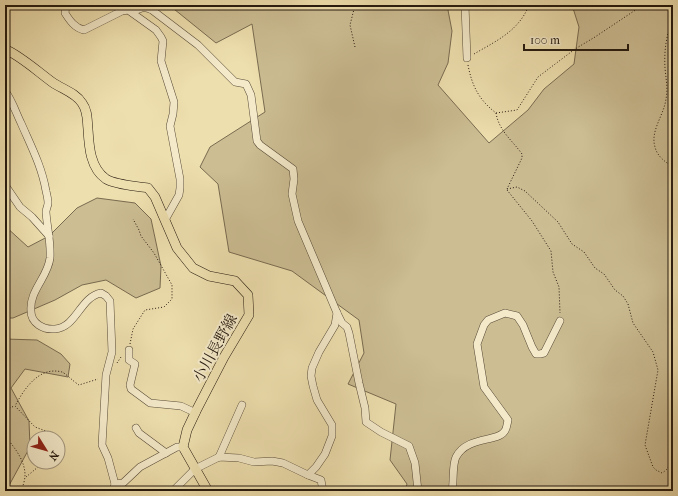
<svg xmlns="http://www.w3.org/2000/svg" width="678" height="496" viewBox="0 0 678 496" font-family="'IM FELL French Canon','Noto Serif JP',serif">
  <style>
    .green { fill: #ccbd93; stroke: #786b50 }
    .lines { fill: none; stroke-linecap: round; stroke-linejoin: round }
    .minor-casing { stroke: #564a36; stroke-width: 8 }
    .major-casing { stroke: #24190e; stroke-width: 10 }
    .path { stroke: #24190e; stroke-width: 1; stroke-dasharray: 1 2; stroke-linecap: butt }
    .minor { stroke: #f4eaca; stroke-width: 7 }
    .major { stroke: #eedfae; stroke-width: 9 }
    .labels { text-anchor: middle; stroke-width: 4; stroke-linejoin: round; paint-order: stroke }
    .street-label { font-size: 15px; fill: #24190e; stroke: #f4eaca }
  </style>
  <rect width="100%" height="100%" fill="#eedfae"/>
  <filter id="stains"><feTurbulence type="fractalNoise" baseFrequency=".005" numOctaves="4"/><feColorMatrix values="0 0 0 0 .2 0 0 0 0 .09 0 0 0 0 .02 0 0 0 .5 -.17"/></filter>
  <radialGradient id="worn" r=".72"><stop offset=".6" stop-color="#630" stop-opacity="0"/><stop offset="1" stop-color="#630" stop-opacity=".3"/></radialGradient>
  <g class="green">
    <path d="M 169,5 L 447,5 L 452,31 L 448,63 L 438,85 L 489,143 L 528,110 L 544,89 L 574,64 L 579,27 L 572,5 L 673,5 L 673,491 L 405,491 L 407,484 L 390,460 L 396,404 L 348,384 L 364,353 L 359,320 L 292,271 L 229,252 L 218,184 L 200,167 L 210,147 L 265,112 L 252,24 L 216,43 Z"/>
    <path d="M 97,198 L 135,203 L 151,219 L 161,266 L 160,288 L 136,298 L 106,280 L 82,285 L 55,300 L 13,318 L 5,318 L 5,226 L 28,247 L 49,236 L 77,208 Z"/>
    <path d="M 5,339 L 37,340 L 61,354 L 70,364 L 68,377 L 25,369 L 11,388 L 29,421 L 30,447 L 6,491 L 5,491 Z"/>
  </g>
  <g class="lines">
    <g class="minor-casing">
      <g id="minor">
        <path d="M 66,5 L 65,13 C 70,21 75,28 84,30 L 122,11 L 128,10 L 156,30 L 161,37 L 163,41 L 161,61 L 174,102 L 173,114 L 170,126 L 180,179 L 180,188 L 179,195 L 165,220"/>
        <path d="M 465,5 L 467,58"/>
        <path d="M 132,12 C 140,8 144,6 152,10 L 198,45 L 235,82 L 246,84 L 251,95 L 257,141 L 260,145 L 293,169 L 294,179 L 292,194 L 298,221 L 337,313 L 342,323 L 347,327 L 349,333 L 359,383 L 365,408 L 366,422 L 381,432 L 409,446 L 415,463 L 418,491"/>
        <path d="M 5,91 C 12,100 16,113 21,123 C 31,146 42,167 46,191 C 47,195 48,200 48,203 C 48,206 46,209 46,212 C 47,227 51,242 50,258 C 48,277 29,291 31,311 C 31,323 43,330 55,329 C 77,327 80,297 101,293 L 106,296 L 110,301 L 112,352 L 106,375 L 102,445 L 108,458 L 115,484 L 113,491"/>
        <path d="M 5,185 L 20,207 L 32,217 L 49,236"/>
        <path d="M 129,350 L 129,360 L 135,364 L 130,385 L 131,389 L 150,403 L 181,406 L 196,413"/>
        <path d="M 136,428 L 139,433 L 166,453"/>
        <path d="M 219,457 L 242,405"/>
        <path d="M 308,475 L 321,480 L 323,491"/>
        <path d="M 115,484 L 123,483 L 140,467 L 177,447 L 183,447"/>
        <path d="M 173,491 L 195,469 L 219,457 L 239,458 L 254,462 L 272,461 L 283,463 L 308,475 L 316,467 L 325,454 L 332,436 L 332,425 L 317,400 L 313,386 L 311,376 L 312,368 L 319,352 L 335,325 L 337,313"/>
        <path d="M 452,491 C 454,482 452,465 456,457 C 467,436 497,442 504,432 C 507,429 507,424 508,420 L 484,387 L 477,344 L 484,325 L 488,320 L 505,313 L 517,316 L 523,325 L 532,347 L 536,354 L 540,354 L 544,353 L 560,321"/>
      </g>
    </g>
    <g class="major-casing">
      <path id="major" d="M 5,49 C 22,57 37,71 52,82 C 62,89 76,93 82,103 C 88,111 87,120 88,129 C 89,146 90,168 106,179 C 116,185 136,186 148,188 L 155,197 L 177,248 L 193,268 L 209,276 L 235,281 L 248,295 L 249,315 L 224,357 L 196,411 L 187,430 L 183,447 L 208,491"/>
    </g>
    <g class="path">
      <path d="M 673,20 C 666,34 664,52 665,68 C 666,79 668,89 666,99 C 664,115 650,131 655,147 C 657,156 665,162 673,167"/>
      <path d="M 355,47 L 350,25 L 355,5"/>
      <path d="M 474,54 C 496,41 519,31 529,5"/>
      <path d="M 468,65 C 472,86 479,100 496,113 C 499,131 512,140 522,154 L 522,158 L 507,189"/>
      <path d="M 496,113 L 517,110 L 538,77 L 575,49 L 595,37 L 643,5"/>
      <path d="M 507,189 L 517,187 L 525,191 L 558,222 L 572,244 L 584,252 L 595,268 L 604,274 L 615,290 L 623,296 L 628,304 L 633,323 L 653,352 L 658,370 L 645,445 L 653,467 L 656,470 L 662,473 C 677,464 670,449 673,434"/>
      <path d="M 507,190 L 532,221 L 551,251 L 553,272 L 559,287 L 560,313"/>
      <path d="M 130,344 L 133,329 L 145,310 L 164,307 L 172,299 L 172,285 L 154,253 L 141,236 L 139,230 L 133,219"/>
      <path d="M 117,363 L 121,357"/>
      <path d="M 5,412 L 6,410 L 14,406"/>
      <path d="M 5,436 C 14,447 25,460 25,475 C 25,480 23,486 21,491"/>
      <path d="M 58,455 L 63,448 L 63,442 L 54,434 L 35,427 L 15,406 C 24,389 39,366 62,372 C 65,373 74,382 79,385 L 98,379"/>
      <path d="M 26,477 L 38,467 L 49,462"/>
    </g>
    <use href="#minor" class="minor"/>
    <use href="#major" class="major"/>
  </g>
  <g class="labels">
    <g class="street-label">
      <text transform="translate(215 348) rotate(-61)" y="5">小川長野線</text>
    </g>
  </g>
  <rect width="678" height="496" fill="none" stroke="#eedfae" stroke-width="20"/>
  <rect x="6" y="6" width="666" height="484" fill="none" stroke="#24190e" stroke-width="2"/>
  <rect x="10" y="10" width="658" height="476" fill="none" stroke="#24190e"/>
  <g transform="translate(46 450) rotate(127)"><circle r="19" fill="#f4eaca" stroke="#a1967f"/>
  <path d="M0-3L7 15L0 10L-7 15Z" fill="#8f2418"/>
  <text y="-6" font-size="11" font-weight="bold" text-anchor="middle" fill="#24190e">N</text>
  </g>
  <path d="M524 44v6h104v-6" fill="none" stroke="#24190e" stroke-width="2"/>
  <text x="530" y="44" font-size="12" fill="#24190e" stroke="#f4eaca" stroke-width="3" paint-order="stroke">100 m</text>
  <rect width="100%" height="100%" filter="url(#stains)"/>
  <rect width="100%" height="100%" fill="url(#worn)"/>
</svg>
